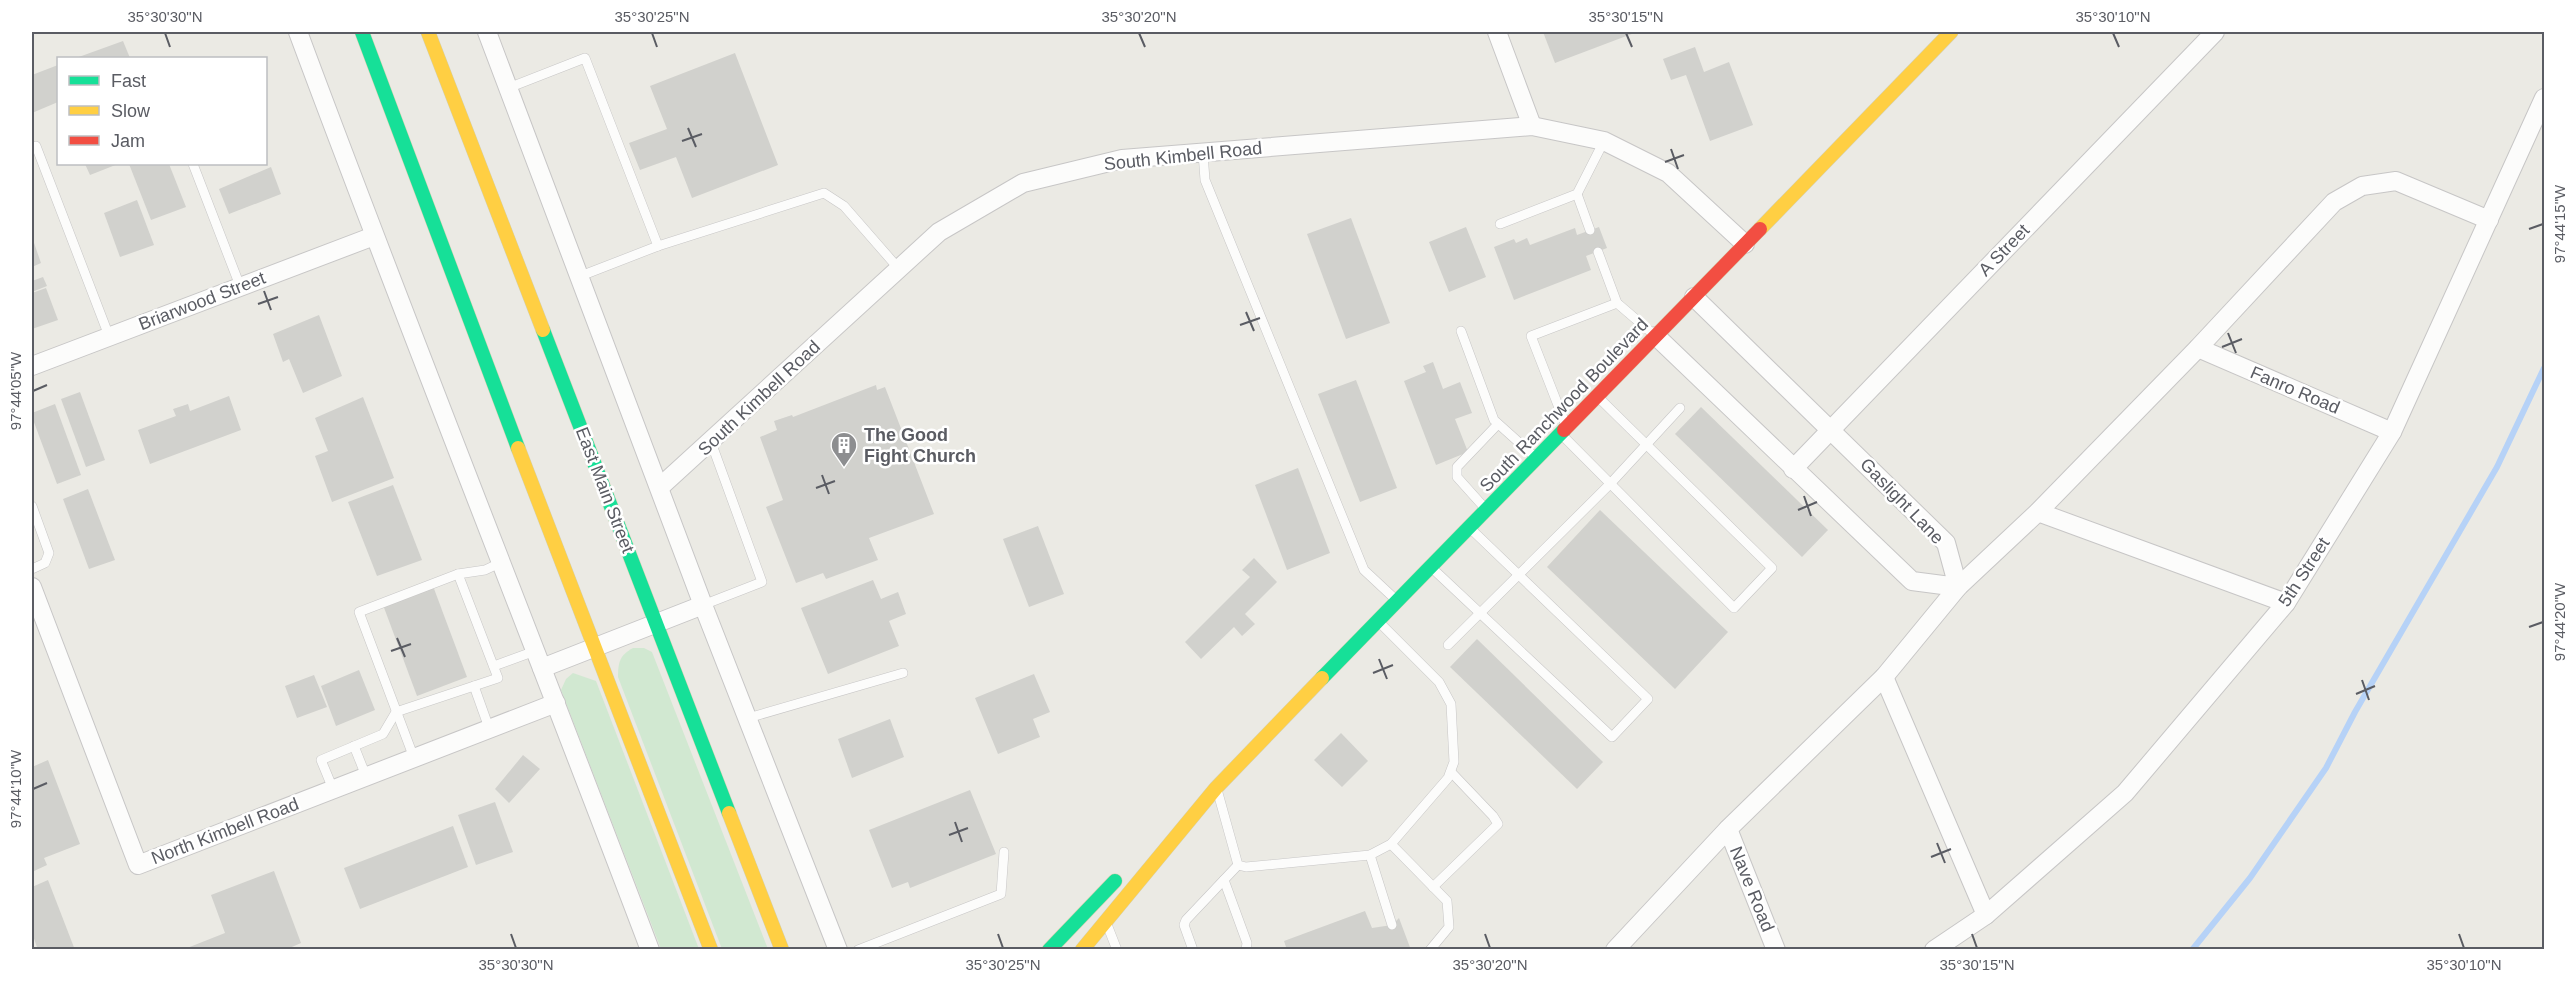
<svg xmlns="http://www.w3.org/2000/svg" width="2576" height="981" viewBox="0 0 2576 981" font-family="Helvetica,sans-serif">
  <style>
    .green { fill: #d1e8d1 }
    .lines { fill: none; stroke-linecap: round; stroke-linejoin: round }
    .stream { stroke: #b6d2f7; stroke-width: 6 }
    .building { fill: #d1d1cd }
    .lane-casing { stroke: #c7c6c6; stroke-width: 10 }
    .street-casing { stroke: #c7c6c6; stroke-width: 20 }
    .fast-casing { stroke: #d4d0b0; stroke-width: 15 }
    .slow-casing { stroke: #d4d0b0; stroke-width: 15 }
    .jam-casing { stroke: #d4d0b0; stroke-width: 15 }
    .lane { stroke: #fcfcfb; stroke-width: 9 }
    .street { stroke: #fcfcfb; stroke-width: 18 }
    .fast { stroke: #16e098; stroke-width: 14 }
    .slow { stroke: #ffcf43; stroke-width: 14 }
    .jam { stroke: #f24e42; stroke-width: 14 }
    .ticks { fill: none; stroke: #5a5c63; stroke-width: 2 }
    .labels { text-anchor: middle; stroke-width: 5; stroke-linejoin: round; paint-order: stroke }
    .street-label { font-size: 18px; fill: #5a5c63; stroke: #fff }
    .poi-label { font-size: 18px; font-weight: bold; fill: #5a5c63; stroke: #fff; text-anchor: start }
    .neatline { fill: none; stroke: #5a5c63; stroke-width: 2 }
    .ticks-label { font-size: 15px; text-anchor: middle; fill: #5a5c63 }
  </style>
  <rect width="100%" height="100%" fill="#ebeae4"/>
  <g class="green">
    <path d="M 633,648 L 644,648 L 652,652 L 768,949 L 722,949 L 618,677 C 618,662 620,655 633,648 Z"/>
    <path d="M 573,673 L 596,681 L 699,949 L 661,949 L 561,690 L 566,679 Z"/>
  </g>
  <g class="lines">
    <path class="stream" d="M 2192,950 L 2250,878 L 2326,768 L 2355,712 L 2497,467 L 2544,368"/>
  </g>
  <g class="building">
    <path d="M 1543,32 L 1637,32 L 1555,63 Z"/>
    <path d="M 123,41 L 130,58 L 76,58 Z"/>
    <path d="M 1695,47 L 1704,72 L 1729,62 L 1753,125 L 1710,141 L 1686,75 L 1671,80 L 1663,59 Z"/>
    <path d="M 735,53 L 778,165 L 692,198 L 676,157 L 640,170 L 629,143 L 667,129 L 650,86 Z"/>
    <path d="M 58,65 L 58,102 L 32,113 L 32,75 Z"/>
    <path d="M 85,164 L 118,164 L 90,175 Z"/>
    <path d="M 129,164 L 169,164 L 186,207 L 151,220 Z"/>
    <path d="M 271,167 L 281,194 L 229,214 L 219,189 Z"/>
    <path d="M 137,200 L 154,245 L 120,257 L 104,213 Z"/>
    <path d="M 1351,218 L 1390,323 L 1346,339 L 1307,234 Z"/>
    <path d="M 1466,227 L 1486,277 L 1449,292 L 1429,242 Z"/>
    <path d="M 1599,227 L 1607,248 L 1586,256 L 1591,270 L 1514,300 L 1494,247 L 1514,239 L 1516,243 L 1527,238 L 1530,245 L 1575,228 L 1577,235 Z"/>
    <path d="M 32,237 L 41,263 L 32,267 Z"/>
    <path d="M 43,277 L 47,286 L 32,292 L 32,281 Z"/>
    <path d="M 46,288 L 58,320 L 32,329 L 32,293 Z"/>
    <path d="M 319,315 L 342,376 L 303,393 L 289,359 L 283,362 L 273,334 Z"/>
    <path d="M 1433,362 L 1443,389 L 1460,382 L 1472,413 L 1455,419 L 1468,452 L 1436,465 L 1404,381 L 1426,372 L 1423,366 Z"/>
    <path d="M 1356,380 L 1397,488 L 1360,502 L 1318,394 Z"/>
    <path d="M 876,385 L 877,390 L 885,387 L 934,514 L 869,538 L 878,560 L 826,579 L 823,573 L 796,583 L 766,507 L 783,500 L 760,437 L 777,430 L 774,421 L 792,415 L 793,417 Z"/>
    <path d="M 80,392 L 105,460 L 86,467 L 61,399 Z"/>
    <path d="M 229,396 L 241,430 L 150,464 L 138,430 L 176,416 L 173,409 L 188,404 L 190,411 Z"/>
    <path d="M 363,397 L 394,478 L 332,502 L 315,456 L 328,451 L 315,418 Z"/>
    <path d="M 55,404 L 81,475 L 57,484 L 32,417 L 32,413 Z"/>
    <path d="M 1701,407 L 1828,530 L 1802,557 L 1675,434 Z"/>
    <path d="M 1298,468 L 1330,553 L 1287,570 L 1255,485 Z"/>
    <path d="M 393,485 L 422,560 L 377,576 L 348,502 Z"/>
    <path d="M 88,489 L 115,560 L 89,569 L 63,499 Z"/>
    <path d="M 1600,510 L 1728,632 L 1675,689 L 1547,567 Z"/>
    <path d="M 1038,526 L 1064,594 L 1029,607 L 1003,539 Z"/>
    <path d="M 1254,558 L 1277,582 L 1245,614 L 1255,624 L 1242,636 L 1234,627 L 1201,659 L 1185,642 L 1250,577 L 1242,570 Z"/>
    <path d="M 873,580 L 881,599 L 898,592 L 906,614 L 889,621 L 899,646 L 828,674 L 801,608 Z"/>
    <path d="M 433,586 L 467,677 L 417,696 L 383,605 Z"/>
    <path d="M 1477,639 L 1603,762 L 1577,789 L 1450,667 Z"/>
    <path d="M 359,670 L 375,710 L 336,726 L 321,686 Z"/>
    <path d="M 1034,674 L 1050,712 L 1033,719 L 1040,737 L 998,754 L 975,698 Z"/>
    <path d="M 314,675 L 327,707 L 297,718 L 285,686 Z"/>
    <path d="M 890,719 L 904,757 L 852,778 L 838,739 Z"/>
    <path d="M 1341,733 L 1368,761 L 1342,787 L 1314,760 Z"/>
    <path d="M 523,755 L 540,769 L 509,803 L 495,789 Z"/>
    <path d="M 48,760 L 80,844 L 44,858 L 47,865 L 32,872 L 32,767 Z"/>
    <path d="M 970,790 L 996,854 L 910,888 L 908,882 L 892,888 L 869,830 Z"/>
    <path d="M 495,802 L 513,852 L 476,865 L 458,815 Z"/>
    <path d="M 453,826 L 468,867 L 360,909 L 344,868 Z"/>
    <path d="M 274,871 L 301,943 L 285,950 L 182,950 L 225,933 L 211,895 Z"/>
    <path d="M 48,880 L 75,950 L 38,950 L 32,933 L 32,887 Z"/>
    <path d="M 1365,911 L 1372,928 L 1392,925 L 1399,918 L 1411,950 L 1287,950 L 1284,941 Z"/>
  </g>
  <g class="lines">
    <g class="lane-casing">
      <g id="lane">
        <path d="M 508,88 L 585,58 L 658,246"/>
        <path d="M 36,146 L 109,336"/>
        <path d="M 1203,153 L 1205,180 L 1364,570 L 1394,598"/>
        <path d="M 193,164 L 240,286"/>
        <path d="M 1577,194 L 1590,230"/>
        <path d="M 1500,224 L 1577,194 L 1604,141"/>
        <path d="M 1598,252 L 1617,303"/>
        <path d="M 578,277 L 658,246 L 824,193 L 844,206 L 899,269"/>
        <path d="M 1461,331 L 1494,420 L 1533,455"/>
        <path d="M 1565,423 L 1531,336 L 1617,303 L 1652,333"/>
        <path d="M 1563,436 L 1734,608 L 1772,568 L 1599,398"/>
        <path d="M 32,506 L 49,553 L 45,563 L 32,569"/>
        <path d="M 1483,506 L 1457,477 L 1457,467 L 1498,424"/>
        <path d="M 1433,569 L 1612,737 L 1648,699 L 1473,531"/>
        <path d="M 703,605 L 762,582 L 711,442"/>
        <path d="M 1448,645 L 1610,484 L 1680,408"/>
        <path d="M 494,666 L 535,651"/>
        <path d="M 474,686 L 489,728"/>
        <path d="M 748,718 L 903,673"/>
        <path d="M 354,746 L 366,776"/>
        <path d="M 414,758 L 359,612 L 458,574 L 485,570 L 502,562"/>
        <path d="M 333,789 L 321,760 L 383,734 L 396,712 L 498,678 L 458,574"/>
        <path d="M 1218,793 L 1238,865 L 1246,867 L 1370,855 L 1391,844 L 1448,778 L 1454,762 L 1451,704 L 1439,682 L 1381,624"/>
        <path d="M 1391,844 L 1447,901 L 1449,927 L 1430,950"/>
        <path d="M 1370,855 L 1392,925"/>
        <path d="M 1224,880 L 1247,943 L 1246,950"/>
        <path d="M 1433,887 L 1498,824 L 1493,816 L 1451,772"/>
        <path d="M 1108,927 L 1117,950"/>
        <path d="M 858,950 L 1001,894 L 1004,852"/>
        <path d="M 1193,950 L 1184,925 L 1186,920 L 1238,865"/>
      </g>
    </g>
    <g class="street-casing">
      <g id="street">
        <path d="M 298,32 C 412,339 534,643 650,950"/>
        <path d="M 487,32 L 703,605 L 838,950"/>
        <path d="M 1497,32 L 1532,126"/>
        <path d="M 1656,336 L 1912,581 L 1958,587 L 1946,543 L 1694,297"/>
        <path d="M 2198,348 L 2392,432"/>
        <path d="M 32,366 L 374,236"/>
        <path d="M 1793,469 L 2215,32"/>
        <path d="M 660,487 L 939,232 L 1023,183 L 1122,159 L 1532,126 L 1604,141 L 1668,173 L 1745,244"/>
        <path d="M 2038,512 L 2286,603"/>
        <path d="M 32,587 L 138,865 L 556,703"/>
        <path d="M 542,668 L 703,605"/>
        <path d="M 1884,677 L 1986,915"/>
        <path d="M 1728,829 L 1776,950"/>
        <path d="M 1615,950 L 1728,829 L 1884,677 L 1958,587 L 2038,512 L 2198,348 L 2334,202 L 2362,186 L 2396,181 L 2489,220"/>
        <path d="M 1934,950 L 1986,915 L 2125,793 L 2286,603 L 2392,432 L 2544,98"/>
      </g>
    </g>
    <g class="fast-casing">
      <g id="fast">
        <path d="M 362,32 L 518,448"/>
        <path d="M 543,330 L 729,813"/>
        <path d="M 1322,678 L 1564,430"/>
        <path d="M 1049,950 L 1115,881"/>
      </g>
    </g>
    <g class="slow-casing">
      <g id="slow">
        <path d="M 428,32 L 543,330"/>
        <path d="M 1760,229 L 1951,32"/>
        <path d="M 518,448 L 711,950"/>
        <path d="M 729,813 L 782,950"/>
        <path d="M 1082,950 L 1216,788 L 1322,678"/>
      </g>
    </g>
    <g class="jam-casing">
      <path id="jam" d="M 1564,430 L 1760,229"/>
    </g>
    <use href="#lane" class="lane"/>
    <use href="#street" class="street"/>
    <use href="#fast" class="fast"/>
    <use href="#slow" class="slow"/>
    <use href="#jam" class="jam"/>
  </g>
  <path class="ticks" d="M 165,33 L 170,47M 652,33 L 657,47M 1139,33 L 1145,47M 1626,33 L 1632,47M 2113,33 L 2119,47M 688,128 L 696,147M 682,141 L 702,134M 1671,149 L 1678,169M 1665,162 L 1684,155M 2529,229 L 2543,224M 264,291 L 271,310M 258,304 L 278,297M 1246,312 L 1254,331M 1240,325 L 1260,318M 2228,333 L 2236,353M 2222,347 L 2242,339M 33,391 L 47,385M 822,475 L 829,494M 816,488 L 835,481M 1804,496 L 1811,516M 1798,510 L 1817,502M 2529,627 L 2543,622M 397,638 L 405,657M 391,651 L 411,644M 1379,659 L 1387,679M 1373,673 L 1393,665M 2362,680 L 2369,700M 2356,694 L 2375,686M 33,789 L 47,783M 955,822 L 962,842M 949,835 L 968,828M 1937,843 L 1945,863M 1931,857 L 1951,849M 511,934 L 516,948M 998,934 L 1003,948M 1485,934 L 1490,948M 1972,934 L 1977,948M 2459,934 L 2464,948"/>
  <defs>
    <g id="building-pin" transform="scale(1.35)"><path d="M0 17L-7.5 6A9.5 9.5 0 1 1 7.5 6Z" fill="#8d8e90" stroke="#fff"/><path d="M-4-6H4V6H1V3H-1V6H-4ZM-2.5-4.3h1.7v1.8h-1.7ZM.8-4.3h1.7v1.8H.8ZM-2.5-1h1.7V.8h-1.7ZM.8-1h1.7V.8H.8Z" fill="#fff"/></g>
  </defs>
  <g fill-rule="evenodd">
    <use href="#building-pin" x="844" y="445"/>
  </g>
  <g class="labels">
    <g class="street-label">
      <text transform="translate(1183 156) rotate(-6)" y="6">South Kimbell Road</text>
      <text transform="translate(2004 250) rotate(-46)" y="6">A Street</text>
      <text transform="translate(202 301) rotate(-21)" y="6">Briarwood Street</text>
      <text transform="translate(2295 390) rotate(23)" y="6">Fanro Road</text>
      <text transform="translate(759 398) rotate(-43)" y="6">South Kimbell Road</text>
      <text transform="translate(1564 405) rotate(-46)" y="6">South Ranchwood Boulevard</text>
      <text transform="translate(605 490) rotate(69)" y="6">East Main Street</text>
      <text transform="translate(1902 501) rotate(46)" y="6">Gaslight Lane</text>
      <text transform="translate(2304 572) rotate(-57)" y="6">5th Street</text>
      <text transform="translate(225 831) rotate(-21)" y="6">North Kimbell Road</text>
      <text transform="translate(1752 889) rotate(68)" y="6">Nave Road</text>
    </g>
    <g class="poi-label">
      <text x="864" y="441">The Good<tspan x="864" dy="21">Fight Church</tspan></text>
    </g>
  </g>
  <rect width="2576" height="981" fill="none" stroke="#ffffff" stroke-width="66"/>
  <rect x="57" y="57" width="210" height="108" fill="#ffffff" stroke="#bdbec1" stroke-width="1.5"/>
  <rect x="69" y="76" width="30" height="9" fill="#16e098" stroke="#bdbec1" stroke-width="1.5"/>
  <text x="111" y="87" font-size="18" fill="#5a5c63">Fast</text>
  <rect x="69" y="106" width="30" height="9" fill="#ffcf43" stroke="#bdbec1" stroke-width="1.5"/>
  <text x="111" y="117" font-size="18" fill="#5a5c63">Slow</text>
  <rect x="69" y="136" width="30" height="9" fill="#f24e42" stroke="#bdbec1" stroke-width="1.5"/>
  <text x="111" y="147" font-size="18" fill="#5a5c63">Jam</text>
  <rect x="33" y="33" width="2510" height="915" class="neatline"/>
  <g class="ticks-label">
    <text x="165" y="22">35°30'30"N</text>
    <text x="652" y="22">35°30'25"N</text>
    <text x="1139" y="22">35°30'20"N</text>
    <text x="1626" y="22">35°30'15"N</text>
    <text x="2113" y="22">35°30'10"N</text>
    <text transform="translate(2560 224) rotate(-90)" y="5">97°44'15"W</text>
    <text transform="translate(16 391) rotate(-90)" y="5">97°44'05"W</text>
    <text transform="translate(2560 622) rotate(-90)" y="5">97°44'20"W</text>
    <text transform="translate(16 789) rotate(-90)" y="5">97°44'10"W</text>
    <text x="516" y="970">35°30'30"N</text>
    <text x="1003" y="970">35°30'25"N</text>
    <text x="1490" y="970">35°30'20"N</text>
    <text x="1977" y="970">35°30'15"N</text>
    <text x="2464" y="970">35°30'10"N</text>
  </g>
</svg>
